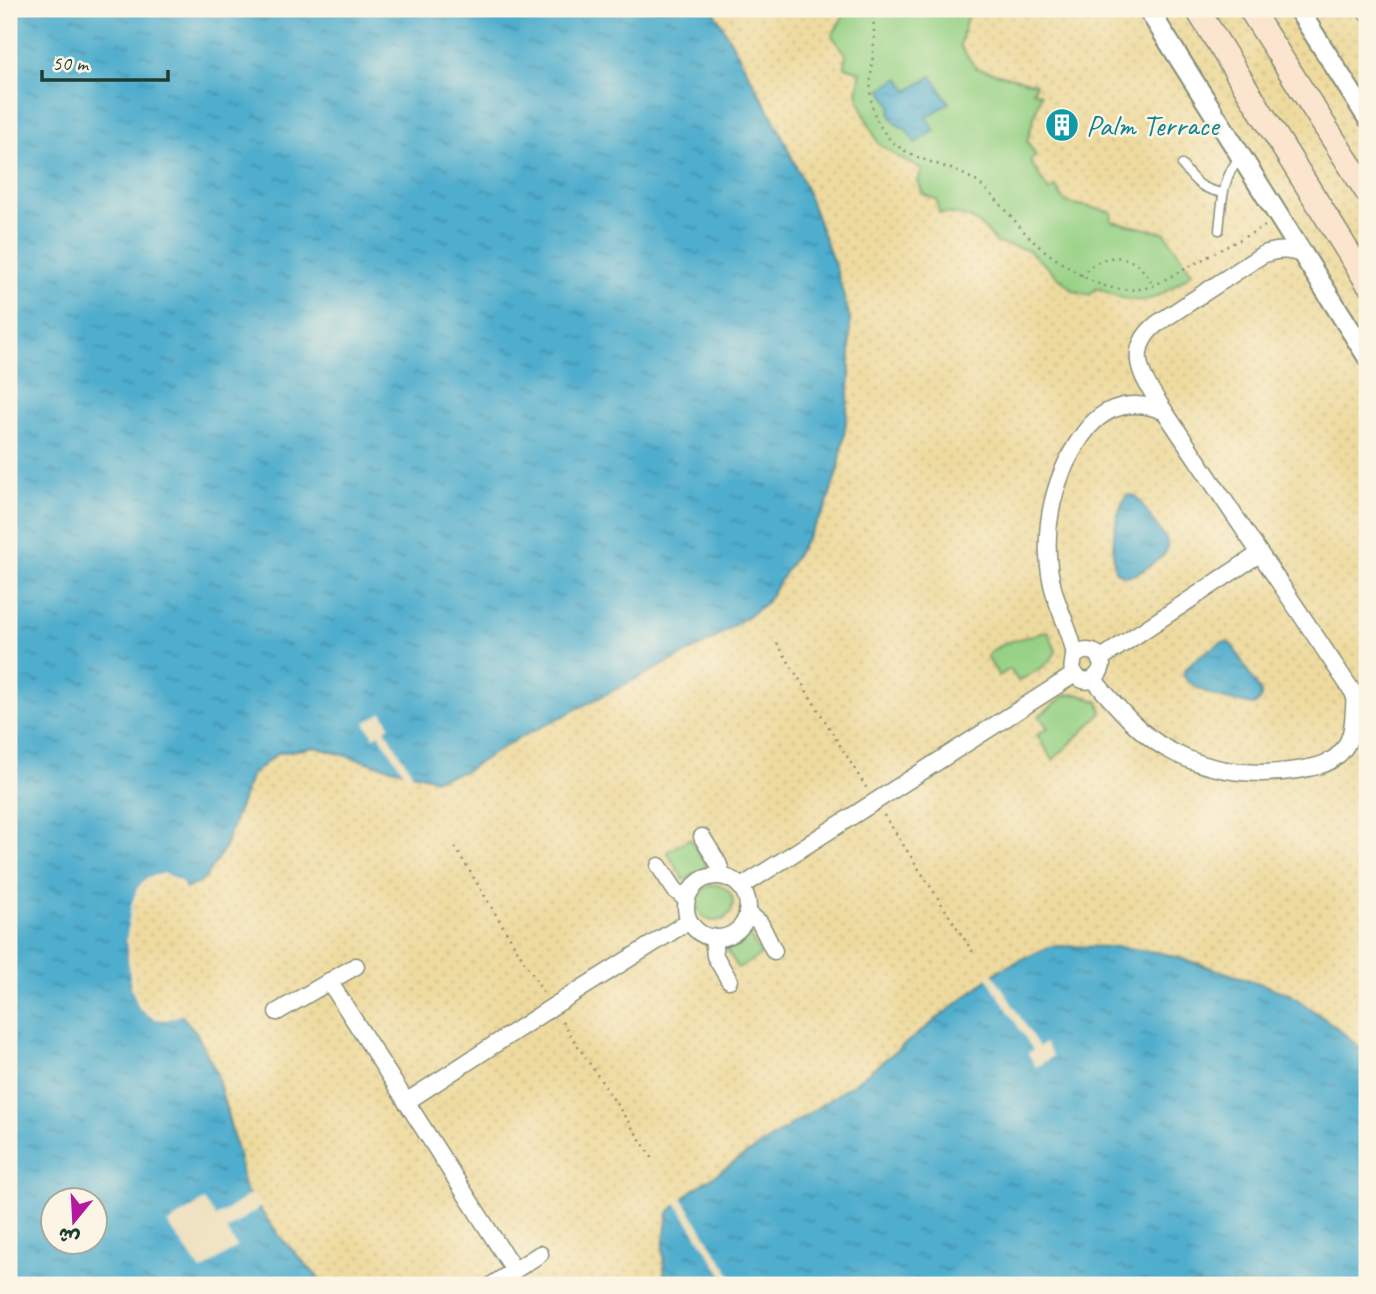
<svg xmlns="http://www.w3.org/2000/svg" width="1376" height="1294" viewBox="0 0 1376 1294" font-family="Caveat,'Playpen Sans Arabic',sans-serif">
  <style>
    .sand { fill: url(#sand-dots); stroke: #868c69; stroke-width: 2 }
    .garden { fill: #96d185; stroke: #5a875c; stroke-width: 2 }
    .water { fill: url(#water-ripples); stroke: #377580; stroke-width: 2; fill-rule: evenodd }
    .pier { fill: #eddfbc }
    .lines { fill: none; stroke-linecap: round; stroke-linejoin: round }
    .service-casing { stroke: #868e78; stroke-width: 11 }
    .minor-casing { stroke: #868e78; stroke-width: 19 }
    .tertiary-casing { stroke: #868e78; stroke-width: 23 }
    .secondary-casing { stroke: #868e78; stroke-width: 26 }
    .path { stroke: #868e78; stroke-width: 2.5; stroke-dasharray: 2 5; stroke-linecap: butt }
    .service { stroke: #fff; stroke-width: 8 }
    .minor { stroke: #fff; stroke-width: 16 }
    .tertiary { stroke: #fff; stroke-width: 19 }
    .secondary { stroke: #fce5cf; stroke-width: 23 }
    .labels { text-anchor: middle; stroke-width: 5; stroke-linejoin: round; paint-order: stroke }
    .culture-label { font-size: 30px; fill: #0d838f; stroke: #fcf5e5; text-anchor: start }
  </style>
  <defs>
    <pattern id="sand-dots" width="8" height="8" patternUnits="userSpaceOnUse" patternTransform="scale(1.75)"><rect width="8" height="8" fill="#eeda9e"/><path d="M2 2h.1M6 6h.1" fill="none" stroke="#ccbc89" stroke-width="1.8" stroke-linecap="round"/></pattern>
    <pattern id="water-ripples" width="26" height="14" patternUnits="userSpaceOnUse" patternTransform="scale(1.75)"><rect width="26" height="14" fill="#4fadcd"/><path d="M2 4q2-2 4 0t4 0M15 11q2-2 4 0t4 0" fill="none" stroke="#418ea7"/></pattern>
  </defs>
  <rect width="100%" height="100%" fill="#fcf5e5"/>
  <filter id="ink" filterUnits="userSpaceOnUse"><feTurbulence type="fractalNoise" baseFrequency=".0143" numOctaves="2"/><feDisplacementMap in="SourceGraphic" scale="14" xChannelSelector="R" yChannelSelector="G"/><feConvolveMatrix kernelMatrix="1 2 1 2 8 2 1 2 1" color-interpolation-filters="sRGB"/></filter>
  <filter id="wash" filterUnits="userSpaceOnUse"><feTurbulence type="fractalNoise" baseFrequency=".00686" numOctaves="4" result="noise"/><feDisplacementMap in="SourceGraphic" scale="28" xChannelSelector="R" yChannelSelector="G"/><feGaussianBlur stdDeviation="1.57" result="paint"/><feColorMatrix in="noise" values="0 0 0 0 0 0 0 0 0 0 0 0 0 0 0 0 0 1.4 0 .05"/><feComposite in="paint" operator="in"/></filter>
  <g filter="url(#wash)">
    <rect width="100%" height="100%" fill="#eddfbc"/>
    <path class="sand" d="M 713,9 L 1367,9 L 1367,1054 L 1336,1027 L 1291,995 L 1201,964 L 1162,953 L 1001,969 L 859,1080 L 663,1248 L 665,1285 L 325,1285 L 281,1238 L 244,1188 L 238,1154 L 216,1072 L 196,1032 L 154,1019 L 139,1009 L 131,988 L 126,942 L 137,888 L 239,808 L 251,775 L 278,753 L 315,747 L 375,764 L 463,772 L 517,739 L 711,641 L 765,604 L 825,509 L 839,466 L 779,129 Z"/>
    <g class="garden">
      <path d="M 844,9 L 969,9 L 960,46 L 976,68 L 1036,84 L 1033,91 L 1041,94 L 1027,141 L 1036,156 L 1030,161 L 1049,191 L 1056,187 L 1065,202 L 1112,212 L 1111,221 L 1165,233 L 1192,273 C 1182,280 1161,297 1150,299 C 1132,304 1113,295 1097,288 L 1090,295 L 1074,291 L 1028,250 L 996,243 C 981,220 967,214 939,213 L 937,200 L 923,194 L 918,181 L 922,169 L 898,157 L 878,143 L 864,114 L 857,93 L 861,72 L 845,67 L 846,54 L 832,36 L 844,15 Z"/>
      <path d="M 1048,631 L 1056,651 C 1050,666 1032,673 1018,681 L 1010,669 L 999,676 L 987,657 C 994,642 1032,636 1048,631 Z"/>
      <path d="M 1078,694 L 1099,702 L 1102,713 L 1053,760 L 1037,735 L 1048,728 L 1039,716 L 1066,695 Z"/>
      <path d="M 690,838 L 707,866 L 684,880 L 667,852 Z"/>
      <circle cx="715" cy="903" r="18"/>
      <path d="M 744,926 L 761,955 L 738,968 L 721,940 Z"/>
    </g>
    <g class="water">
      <path d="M 9,9 L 713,9 L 779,129 L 804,184 L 836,269 L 850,318 L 850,378 L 846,423 L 839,466 L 825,509 L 765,604 L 711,641 L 517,739 L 463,772 L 436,779 L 375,764 L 315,747 L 278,753 L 251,775 L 224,849 L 203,881 L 185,889 L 182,882 L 164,873 L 147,877 L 137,888 L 126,942 L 131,988 L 139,1009 L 154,1019 L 167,1020 L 181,1015 L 196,1032 L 216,1072 L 238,1154 L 244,1188 L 281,1238 L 325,1285 L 9,1285 ZM 52,1200 L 94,1200 L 94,1242 L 52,1242 Z"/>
      <path d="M 932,76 L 949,103 L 927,117 L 935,131 L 915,143 L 906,129 L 896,124 L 890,115 L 891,105 L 881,89 L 900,78 L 908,91 Z"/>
      <path d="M 1131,495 L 1137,497 L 1167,541 C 1168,548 1167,552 1162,557 C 1147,566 1132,585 1115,570 C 1111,547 1114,516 1126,496 Z"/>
      <path d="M 1222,642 L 1227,642 L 1232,645 L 1261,693 C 1261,700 1260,703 1253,705 C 1231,701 1196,694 1183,675 C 1188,660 1209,651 1222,642 Z"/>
      <path d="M 1051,946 L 1120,947 L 1162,953 L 1259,983 L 1291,995 L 1336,1027 L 1367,1054 L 1367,1285 L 665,1285 L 663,1248 L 668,1213 L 694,1189 L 859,1080 L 1001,969 Z"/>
    </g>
    <g class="pier">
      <path d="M 382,712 L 390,725 L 385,729 L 415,778 L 405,775 L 379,734 L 374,737 L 365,723 Z"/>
      <path d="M 164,873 L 182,882 L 185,889 L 181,889 L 179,884 L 164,877 L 148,880 L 140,889 L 134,907 L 130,942 L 134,987 L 142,1006 L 155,1015 L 166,1017 L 183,1012 L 181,1015 L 167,1020 L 154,1019 L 139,1009 L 131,988 L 126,942 L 131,906 L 137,888 L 147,877 Z"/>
      <path d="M 992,972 L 1039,1047 L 1045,1043 L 1053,1056 L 1036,1067 L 1028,1053 L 1033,1050 L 986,976 Z"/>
      <path d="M 252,1193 L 262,1206 L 226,1230 L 237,1247 L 201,1271 L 168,1224 L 204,1200 L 216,1217 Z"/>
      <path d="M 681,1196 L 737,1285 L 729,1285 L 675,1201 Z"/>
    </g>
  </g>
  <g filter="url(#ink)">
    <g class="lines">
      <g class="service-casing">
        <g id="service">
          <path d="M 1360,9 L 1364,15"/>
          <path d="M 1182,165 C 1195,182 1201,189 1223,193"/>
          <path d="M 1219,230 C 1222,204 1222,177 1240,157"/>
        </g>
      </g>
      <g class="minor-casing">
        <g id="minor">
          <path d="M 1304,255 C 1289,249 1277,249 1262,255 L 1158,323 C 1121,352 1145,381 1165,412 L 1367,713"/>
          <path d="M 1075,656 C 1082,650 1088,649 1097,654 L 1102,665 C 1100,676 1090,685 1079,678 C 1068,672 1074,664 1074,655 C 1075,651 1072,644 1071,639 C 1065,620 1056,603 1052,584 C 1040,530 1054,471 1088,428 C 1108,404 1137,399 1165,412"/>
          <path d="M 1100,659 L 1259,554"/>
          <path d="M 1093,679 C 1116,705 1137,732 1167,749 C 1208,772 1253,777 1298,770 C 1316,767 1334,764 1345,747 C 1355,732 1353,712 1355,695"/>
          <path d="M 702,837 L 718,863 L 723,876"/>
          <path d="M 659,866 L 675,890 L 686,899"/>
          <circle cx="717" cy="907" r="31"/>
          <path d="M 741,887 L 1075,674"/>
          <path d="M 747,912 L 760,923 L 774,951"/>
          <path d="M 713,937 L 715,956 L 729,980"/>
          <path d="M 329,981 L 514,1270"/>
          <path d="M 277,1012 L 356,966"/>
          <path d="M 406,1102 L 552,1007 L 689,921"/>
          <path d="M 492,1285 L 540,1254"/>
        </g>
      </g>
      <g class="tertiary-casing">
        <g id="tertiary">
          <path d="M 1148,9 L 1367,356"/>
          <path d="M 1298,9 L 1367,117"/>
        </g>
      </g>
      <g class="secondary-casing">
        <g id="secondary">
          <path d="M 1197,9 L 1367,282"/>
          <path d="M 1250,9 L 1367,192"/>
        </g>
      </g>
      <g class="path">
        <path d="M 872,9 C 874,23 875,37 873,52 C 872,75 866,97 877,120 C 897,163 938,158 974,180 C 997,196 1011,218 1030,238 C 1040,248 1052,256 1063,264 C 1093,284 1117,296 1153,286 L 1265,226"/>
        <path d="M 1081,276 C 1105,248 1138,252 1153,286"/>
        <path d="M 777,643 L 867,789"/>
        <path d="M 884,815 L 974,954"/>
        <path d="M 455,847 L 543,992"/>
        <path d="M 562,1022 L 653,1159"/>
      </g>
      <use href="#service" class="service"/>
      <use href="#minor" class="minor"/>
      <use href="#tertiary" class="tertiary"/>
      <use href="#secondary" class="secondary"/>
    </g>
  </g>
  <defs>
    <g id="building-disc" transform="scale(1.75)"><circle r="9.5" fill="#0f9aa8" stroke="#fcf5e5"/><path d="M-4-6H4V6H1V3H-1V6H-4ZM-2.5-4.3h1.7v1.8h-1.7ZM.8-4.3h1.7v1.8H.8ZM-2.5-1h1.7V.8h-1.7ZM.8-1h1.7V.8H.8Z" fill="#fff"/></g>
  </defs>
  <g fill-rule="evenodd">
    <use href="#building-disc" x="1062" y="125"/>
  </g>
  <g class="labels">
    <g class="culture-label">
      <text x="1086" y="135">Palm Terrace</text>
    </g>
  </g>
  <rect width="1376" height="1294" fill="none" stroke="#fcf5e5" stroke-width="35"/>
  <g transform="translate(74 1221) rotate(198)"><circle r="33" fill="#fcf5e5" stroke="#a4ab9e" stroke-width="2"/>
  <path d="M0-5L12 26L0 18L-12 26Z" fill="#b5179e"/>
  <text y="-10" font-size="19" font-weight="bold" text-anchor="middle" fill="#1f3d34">ش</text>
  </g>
  <path d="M42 70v10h126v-10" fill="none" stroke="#1f3d34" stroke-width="3.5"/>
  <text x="52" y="70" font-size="21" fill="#1f3d34" stroke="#fcf5e5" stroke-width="5" paint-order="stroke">50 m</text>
</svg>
